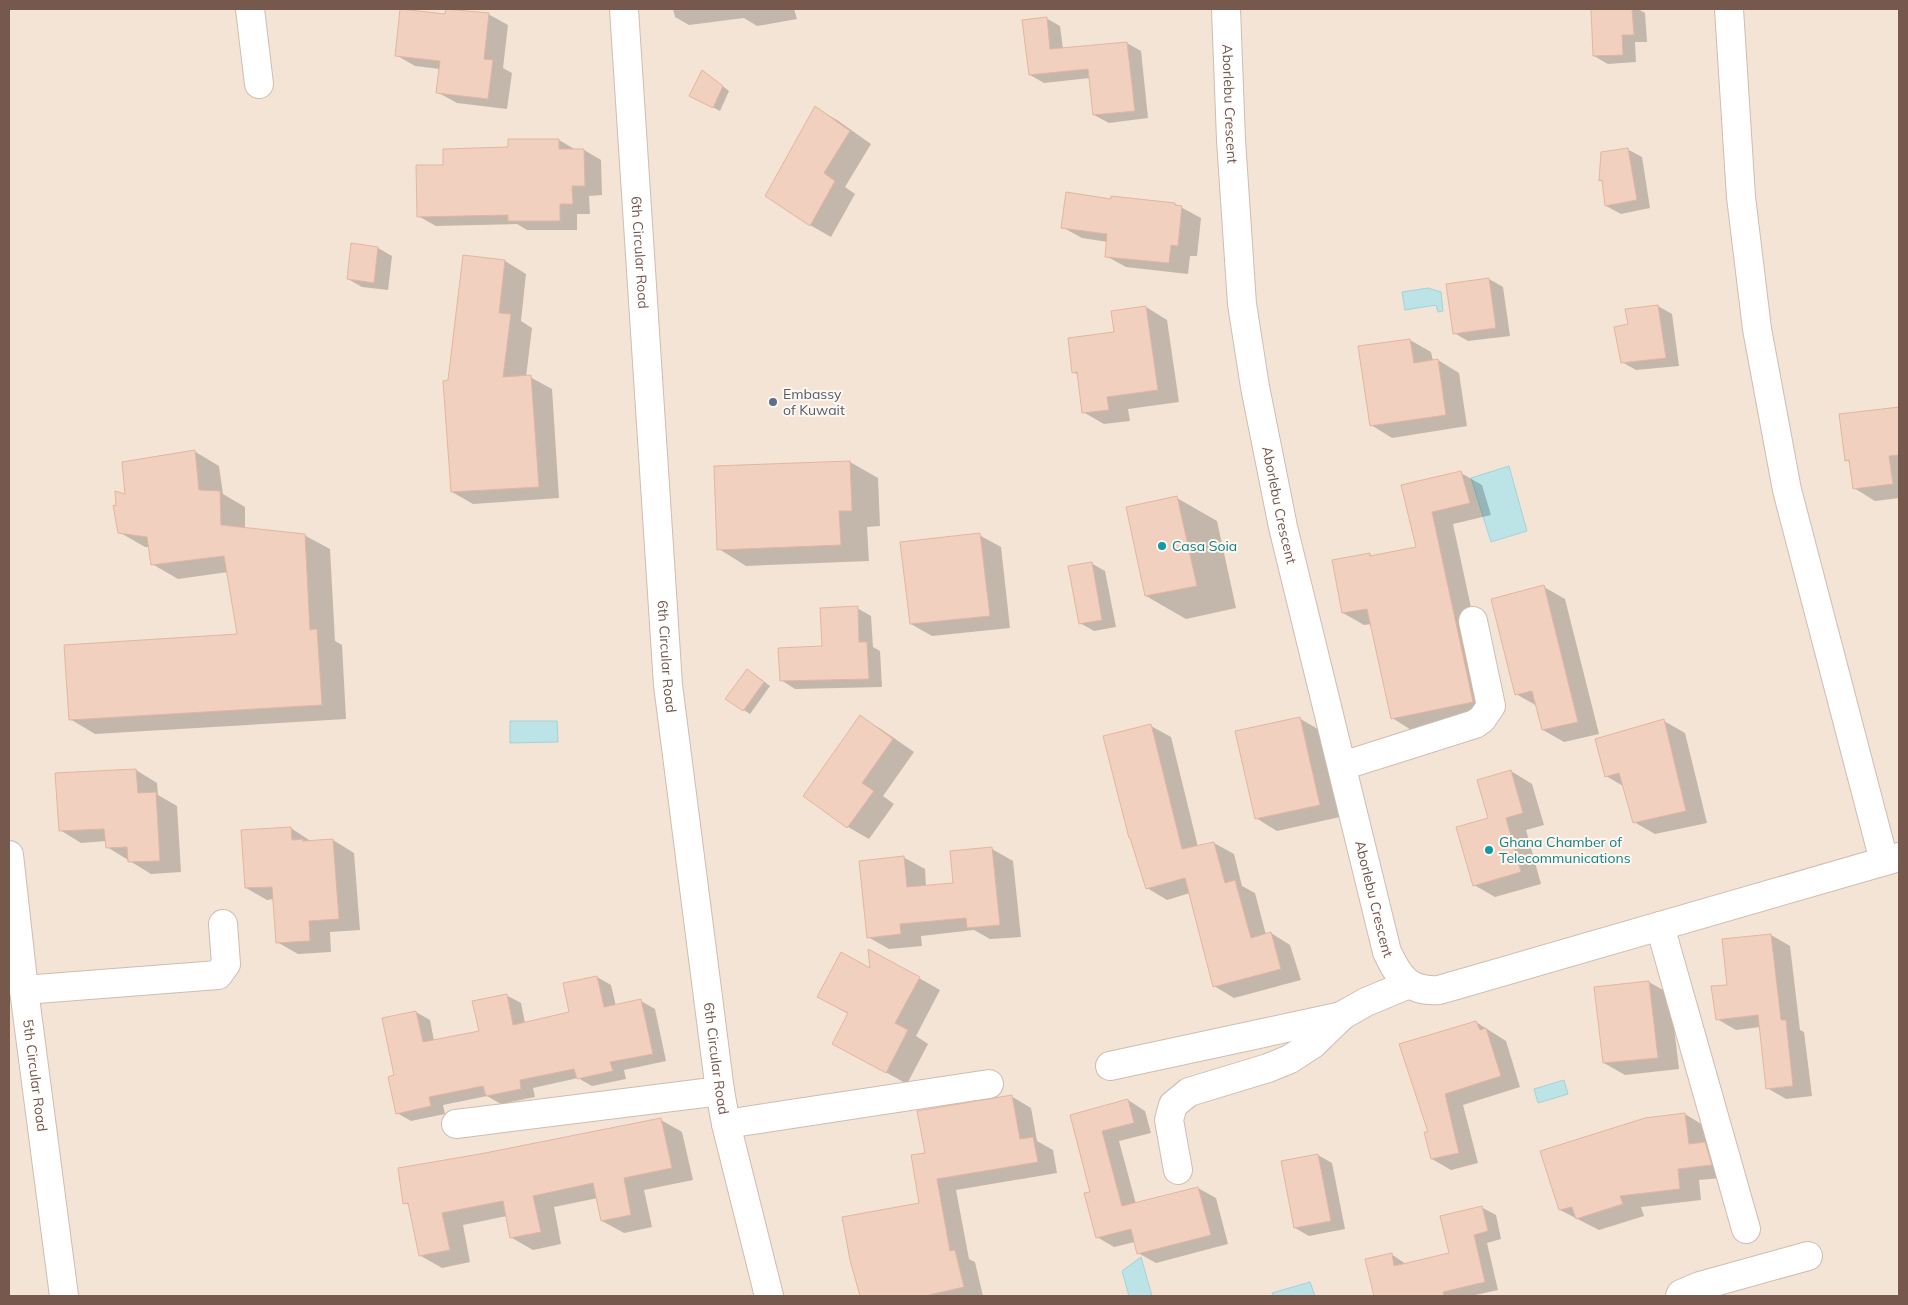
<svg xmlns="http://www.w3.org/2000/svg" width="1908" height="1305" viewBox="0 0 1908 1305" font-family="Mulish,sans-serif">
  <style>
    .residential { fill: #f4e4d6 }
    .water { fill: #bce3e6; stroke: #a2d3d8 }
    .shadow { fill: #0003 }
    .building { fill: #f1d0bf; stroke: #e4b5a0 }
    .lines { fill: none; stroke-linecap: round; stroke-linejoin: round }
    .minor-casing { stroke: #d0bcb0; stroke-width: 30 }
    .minor { stroke: #fff; stroke-width: 28 }
    .service-dot { fill: #5c6f8a; stroke: #fff7ee; stroke-width: 2 }
    .culture-dot { fill: #0f9aa8; stroke: #fff7ee; stroke-width: 2 }
    .labels { text-anchor: middle; stroke-width: 4; stroke-linejoin: round; paint-order: stroke }
    .street-label { font-size: 14px; fill: #76584c; stroke: #fff7ee }
    .service-label { font-size: 14px; fill: #4e5e75; stroke: #fff7ee; text-anchor: start }
    .culture-label { font-size: 14px; fill: #0d838f; stroke: #fff7ee; text-anchor: start }
  </style>
  <rect width="100%" height="100%" fill="#fcf3e8"/>
  <rect class="residential" x="9" y="9" width="1890" height="1287"/>
  <g class="water">
    <path d="M 1428,288 L 1441,292 L 1443,311 L 1438,312 L 1436,305 L 1405,310 L 1402,292 Z"/>
    <path d="M 1509,466 L 1527,531 L 1491,542 L 1471,478 Z"/>
    <path d="M 510,721 L 557,721 L 558,742 L 510,743 Z"/>
    <path d="M 1564,1080 L 1568,1094 L 1538,1103 L 1534,1089 Z"/>
    <path d="M 1141,1257 L 1152,1296 L 1129,1296 L 1122,1271 Z"/>
    <path d="M 1310,1282 L 1315,1296 L 1273,1296 L 1272,1293 Z"/>
  </g>
  <g class="shadow">
    <path d="M 447,9 L 488,14 L 508,25 L 503,68 L 512,73 L 507,109 L 457,103 L 437,92 L 440,69 L 415,66 L 396,55 L 446,15 Z"/>
    <path d="M 673,9 L 794,9 L 797,19 L 757,26 L 744,18 L 689,25 L 675,17 Z"/>
    <path d="M 1592,9 L 1638,9 L 1645,13 L 1647,42 L 1635,42 L 1636,62 L 1608,64 L 1594,56 Z"/>
    <path d="M 1046,18 L 1060,26 L 1063,49 L 1127,43 L 1141,51 L 1148,118 L 1109,123 L 1094,115 L 1090,78 L 1044,83 L 1030,75 Z"/>
    <path d="M 703,71 L 729,91 L 720,111 L 697,99 Z"/>
    <path d="M 816,108 L 837,120 L 871,144 L 845,187 L 855,194 L 831,237 L 810,225 Z"/>
    <path d="M 559,140 L 576,150 L 584,150 L 601,160 L 602,195 L 589,196 L 590,214 L 577,214 L 577,230 L 527,230 L 517,224 L 436,226 L 418,216 L 445,166 Z"/>
    <path d="M 1627,149 L 1642,157 L 1650,208 L 1621,214 L 1606,206 L 1603,182 L 1600,180 Z"/>
    <path d="M 1112,200 L 1175,204 L 1201,218 L 1197,256 L 1190,256 L 1188,274 L 1126,267 L 1106,256 L 1108,242 L 1082,238 L 1062,227 Z"/>
    <path d="M 352,244 L 378,248 L 392,256 L 388,290 L 362,287 L 348,279 Z"/>
    <path d="M 464,256 L 505,261 L 526,274 L 521,321 L 532,328 L 526,377 L 530,377 L 552,389 L 559,498 L 473,504 L 452,492 L 449,382 Z"/>
    <path d="M 1489,279 L 1503,287 L 1510,336 L 1468,341 L 1454,333 L 1447,285 Z"/>
    <path d="M 1658,306 L 1672,314 L 1679,366 L 1636,370 L 1622,362 L 1629,324 Z"/>
    <path d="M 1146,307 L 1167,320 L 1179,402 L 1128,409 L 1130,421 L 1104,424 L 1083,412 L 1078,375 L 1073,372 Z"/>
    <path d="M 1410,340 L 1431,352 L 1433,361 L 1438,360 L 1459,373 L 1467,426 L 1392,438 L 1371,425 Z"/>
    <path d="M 1899,408 L 1899,498 L 1875,501 L 1854,488 L 1851,463 L 1846,460 L 1840,416 Z"/>
    <path d="M 194,451 L 219,466 L 223,494 L 245,507 L 245,529 L 304,535 L 330,549 L 335,641 L 342,645 L 346,719 L 95,734 L 70,719 L 239,635 L 228,572 L 178,579 L 152,564 L 150,547 L 145,547 L 119,532 L 117,507 L 126,496 Z"/>
    <path d="M 850,462 L 878,478 L 880,526 L 867,527 L 869,561 L 746,566 L 719,549 Z"/>
    <path d="M 1461,473 L 1482,485 L 1491,515 L 1453,524 L 1494,714 L 1413,731 L 1392,718 L 1372,624 L 1364,625 L 1343,613 L 1369,554 L 1373,556 L 1417,548 L 1402,486 Z"/>
    <path d="M 1177,498 L 1217,521 L 1236,608 L 1186,619 L 1146,596 Z"/>
    <path d="M 979,535 L 1001,547 L 1010,628 L 932,636 L 911,624 Z"/>
    <path d="M 1091,563 L 1105,571 L 1116,627 L 1094,631 L 1080,623 Z"/>
    <path d="M 1544,587 L 1565,599 L 1599,734 L 1564,742 L 1543,730 L 1537,706 L 1516,694 Z"/>
    <path d="M 857,608 L 871,616 L 873,647 L 880,651 L 882,687 L 795,689 L 781,680 L 823,647 Z"/>
    <path d="M 754,674 L 770,686 L 750,714 L 727,699 Z"/>
    <path d="M 860,717 L 881,729 L 914,752 L 883,796 L 894,804 L 869,839 L 848,827 Z"/>
    <path d="M 1299,718 L 1321,731 L 1340,817 L 1277,831 L 1256,818 Z"/>
    <path d="M 1664,721 L 1685,733 L 1707,823 L 1655,834 L 1634,822 L 1623,786 L 1606,776 Z"/>
    <path d="M 1151,726 L 1171,737 L 1198,847 L 1214,843 L 1234,854 L 1242,886 L 1255,893 L 1266,935 L 1271,933 L 1290,945 L 1301,980 L 1234,998 L 1214,986 L 1190,893 L 1167,900 L 1147,888 Z"/>
    <path d="M 136,770 L 157,783 L 158,795 L 177,806 L 181,872 L 151,874 L 107,847 L 106,841 L 81,843 L 60,830 Z"/>
    <path d="M 1511,771 L 1532,784 L 1544,825 L 1526,830 L 1541,884 L 1495,897 L 1474,885 L 1489,819 Z"/>
    <path d="M 291,828 L 312,842 L 333,840 L 354,853 L 360,930 L 330,932 L 331,952 L 298,954 L 277,942 L 274,899 L 267,900 L 246,888 Z"/>
    <path d="M 992,849 L 1013,861 L 1021,937 L 990,939 L 974,930 L 921,936 L 922,946 L 889,949 L 868,937 L 903,857 L 925,869 L 926,886 L 955,884 Z"/>
    <path d="M 1771,935 L 1790,946 L 1800,1030 L 1804,1032 L 1812,1096 L 1786,1099 L 1767,1088 L 1760,1027 L 1736,1030 L 1717,1019 L 1728,986 Z"/>
    <path d="M 871,971 L 919,978 L 940,990 L 916,1036 L 928,1044 L 907,1084 L 855,1055 L 849,1014 L 839,1009 Z"/>
    <path d="M 597,977 L 611,985 L 616,1006 L 641,1001 L 655,1009 L 666,1061 L 624,1070 L 626,1079 L 592,1086 L 578,1078 L 533,1088 L 535,1097 L 501,1104 L 487,1096 L 443,1105 L 445,1114 L 411,1121 L 397,1113 L 396,1076 L 416,1012 L 430,1020 L 434,1041 L 480,1032 L 506,995 L 521,1003 L 525,1023 L 571,1013 Z"/>
    <path d="M 1649,982 L 1670,994 L 1679,1069 L 1625,1075 L 1604,1063 L 1595,988 Z"/>
    <path d="M 1476,1022 L 1506,1041 L 1520,1087 L 1463,1105 L 1478,1163 L 1451,1170 L 1432,1159 L 1429,1132 L 1401,1045 Z"/>
    <path d="M 1011,1096 L 1031,1108 L 1037,1141 L 1053,1150 L 1057,1173 L 956,1190 L 969,1259 L 975,1262 L 983,1296 L 861,1296 L 851,1259 L 921,1204 L 926,1154 Z"/>
    <path d="M 1128,1100 L 1145,1111 L 1151,1133 L 1119,1141 L 1136,1204 L 1198,1188 L 1216,1198 L 1228,1244 L 1156,1263 L 1138,1253 L 1135,1242 L 1114,1247 L 1097,1237 L 1092,1192 L 1072,1115 Z"/>
    <path d="M 1685,1114 L 1706,1127 L 1732,1177 L 1699,1180 L 1701,1200 L 1641,1207 L 1644,1216 L 1599,1230 L 1560,1210 Z"/>
    <path d="M 661,1120 L 682,1132 L 693,1180 L 644,1190 L 652,1227 L 624,1233 L 602,1221 L 598,1198 L 554,1207 L 561,1244 L 533,1250 L 512,1238 L 507,1216 L 463,1225 L 470,1262 L 442,1268 L 421,1256 L 410,1206 L 405,1203 L 480,1155 Z"/>
    <path d="M 1318,1155 L 1332,1163 L 1345,1229 L 1309,1236 L 1295,1228 Z"/>
    <path d="M 1481,1207 L 1496,1215 L 1501,1239 L 1487,1243 L 1498,1290 L 1471,1296 L 1375,1296 L 1366,1260 L 1391,1254 L 1406,1264 L 1450,1254 Z"/>
  </g>
  <g class="building">
    <path d="M 400,9 L 445,14 L 446,9 L 489,13 L 484,59 L 493,60 L 488,99 L 436,93 L 440,61 L 395,56 Z"/>
    <path d="M 1591,9 L 1632,9 L 1634,35 L 1622,35 L 1623,55 L 1593,56 Z"/>
    <path d="M 1047,17 L 1050,49 L 1127,42 L 1135,111 L 1093,115 L 1088,69 L 1029,75 L 1022,20 Z"/>
    <path d="M 702,70 L 723,86 L 713,108 L 689,96 Z"/>
    <path d="M 815,106 L 850,131 L 824,173 L 835,181 L 810,226 L 765,196 Z"/>
    <path d="M 508,139 L 559,139 L 559,149 L 584,149 L 585,186 L 572,186 L 573,204 L 560,204 L 560,221 L 508,221 L 508,215 L 417,217 L 416,165 L 443,165 L 443,149 L 508,147 Z"/>
    <path d="M 1628,148 L 1637,200 L 1605,206 L 1602,180 L 1599,181 L 1601,152 Z"/>
    <path d="M 1066,192 L 1111,199 L 1111,196 L 1175,203 L 1175,205 L 1182,206 L 1178,246 L 1171,245 L 1169,263 L 1105,257 L 1107,234 L 1061,228 Z"/>
    <path d="M 351,243 L 378,247 L 374,283 L 347,279 Z"/>
    <path d="M 463,255 L 505,260 L 499,313 L 511,314 L 503,377 L 531,375 L 539,487 L 451,492 L 443,381 L 448,380 Z"/>
    <path d="M 1489,278 L 1496,328 L 1453,334 L 1446,284 Z"/>
    <path d="M 1658,305 L 1666,358 L 1621,363 L 1614,327 L 1628,324 L 1625,309 Z"/>
    <path d="M 1146,306 L 1158,390 L 1107,397 L 1109,410 L 1082,413 L 1077,372 L 1072,373 L 1068,338 L 1114,332 L 1111,311 Z"/>
    <path d="M 1410,339 L 1414,363 L 1438,359 L 1446,415 L 1370,426 L 1358,346 Z"/>
    <path d="M 1899,407 L 1899,455 L 1889,456 L 1893,484 L 1853,489 L 1849,460 L 1845,461 L 1839,414 Z"/>
    <path d="M 195,450 L 199,490 L 220,491 L 221,525 L 305,534 L 310,630 L 317,629 L 322,705 L 69,720 L 64,645 L 237,634 L 224,556 L 151,565 L 147,537 L 118,533 L 113,505 L 116,506 L 115,491 L 125,494 L 122,462 Z"/>
    <path d="M 850,461 L 852,511 L 839,511 L 841,545 L 717,550 L 714,466 Z"/>
    <path d="M 1461,471 L 1470,503 L 1432,512 L 1473,702 L 1391,719 L 1367,609 L 1342,613 L 1332,560 L 1370,553 L 1370,556 L 1416,547 L 1401,485 Z"/>
    <path d="M 1177,496 L 1197,586 L 1145,596 L 1126,507 Z"/>
    <path d="M 980,533 L 990,616 L 910,624 L 900,542 Z"/>
    <path d="M 1092,562 L 1102,620 L 1079,624 L 1068,566 Z"/>
    <path d="M 1544,585 L 1578,722 L 1542,730 L 1532,691 L 1515,695 L 1491,599 Z"/>
    <path d="M 858,606 L 859,642 L 867,642 L 869,679 L 780,681 L 778,648 L 822,646 L 820,608 Z"/>
    <path d="M 747,669 L 764,682 L 743,711 L 725,699 Z"/>
    <path d="M 860,715 L 893,739 L 862,783 L 874,791 L 847,828 L 803,796 Z"/>
    <path d="M 1300,717 L 1320,805 L 1255,819 L 1235,731 Z"/>
    <path d="M 1664,719 L 1686,811 L 1633,823 L 1619,773 L 1605,777 L 1595,739 Z"/>
    <path d="M 1151,724 L 1182,849 L 1214,842 L 1225,883 L 1235,880 L 1251,938 L 1271,932 L 1281,969 L 1213,987 L 1185,878 L 1146,889 L 1130,838 L 1129,838 L 1103,736 Z"/>
    <path d="M 136,769 L 138,793 L 156,792 L 160,861 L 128,862 L 127,847 L 106,848 L 104,829 L 59,831 L 55,773 Z"/>
    <path d="M 1511,770 L 1523,813 L 1506,818 L 1521,872 L 1473,886 L 1456,827 L 1488,818 L 1477,780 Z"/>
    <path d="M 291,827 L 292,840 L 303,839 L 303,841 L 333,839 L 339,919 L 309,921 L 310,941 L 276,943 L 272,887 L 245,888 L 241,830 Z"/>
    <path d="M 992,847 L 1000,925 L 967,928 L 966,918 L 900,924 L 901,934 L 867,938 L 859,861 L 904,856 L 907,887 L 953,883 L 950,851 Z"/>
    <path d="M 1771,934 L 1781,1020 L 1786,1020 L 1793,1086 L 1766,1089 L 1758,1015 L 1716,1020 L 1711,986 L 1727,985 L 1722,939 Z"/>
    <path d="M 868,949 L 920,977 L 895,1023 L 908,1030 L 886,1073 L 832,1044 L 848,1013 L 817,997 L 841,952 L 870,968 Z"/>
    <path d="M 597,976 L 604,1007 L 641,999 L 653,1054 L 610,1062 L 613,1071 L 577,1079 L 574,1069 L 520,1080 L 521,1089 L 486,1096 L 483,1086 L 429,1097 L 431,1106 L 396,1114 L 388,1077 L 394,1075 L 382,1018 L 416,1011 L 423,1042 L 479,1031 L 472,1001 L 507,994 L 513,1025 L 569,1012 L 563,983 Z"/>
    <path d="M 1649,981 L 1658,1058 L 1603,1063 L 1594,987 Z"/>
    <path d="M 1476,1021 L 1480,1030 L 1486,1028 L 1501,1076 L 1445,1094 L 1459,1153 L 1431,1159 L 1424,1132 L 1428,1132 L 1399,1044 Z"/>
    <path d="M 1012,1095 L 1020,1139 L 1033,1137 L 1038,1162 L 937,1179 L 950,1251 L 955,1250 L 964,1287 L 925,1296 L 860,1296 L 850,1260 L 842,1217 L 919,1203 L 911,1155 L 925,1153 L 917,1111 Z"/>
    <path d="M 1128,1099 L 1134,1123 L 1102,1131 L 1122,1206 L 1198,1187 L 1211,1235 L 1137,1254 L 1131,1229 L 1096,1238 L 1084,1193 L 1090,1192 L 1070,1115 Z"/>
    <path d="M 1685,1113 L 1689,1144 L 1705,1142 L 1712,1165 L 1678,1169 L 1680,1189 L 1620,1196 L 1623,1204 L 1576,1219 L 1572,1207 L 1559,1210 L 1540,1151 L 1645,1118 Z"/>
    <path d="M 661,1118 L 672,1168 L 624,1178 L 631,1215 L 601,1221 L 593,1183 L 533,1196 L 541,1232 L 510,1238 L 503,1201 L 442,1213 L 450,1250 L 419,1256 L 408,1203 L 403,1204 L 398,1168 L 480,1154 Z"/>
    <path d="M 1318,1154 L 1331,1221 L 1294,1228 L 1281,1161 Z"/>
    <path d="M 1482,1206 L 1488,1231 L 1474,1235 L 1485,1282 L 1443,1292 L 1444,1296 L 1374,1296 L 1365,1259 L 1392,1253 L 1394,1266 L 1449,1253 L 1440,1216 Z"/>
  </g>
  <g class="lines">
    <g class="minor-casing">
      <g id="minor">
        <path d="M 250,9 L 259,84"/>
        <path id="s1" d="M 624,9 L 668,685 L 720,1091 L 726,1124 L 769,1296"/>
        <path id="s2" d="M 1226,9 L 1231,140 L 1242,304 L 1255,387 L 1283,527 L 1387,952 C 1399,977 1408,992 1439,990 L 1899,857"/>
        <path d="M 1729,9 L 1741,197 L 1757,329 L 1787,490 L 1884,861"/>
        <path d="M 1342,766 L 1475,724 L 1482,719 L 1491,706 L 1473,621"/>
        <path id="s3" d="M 9,855 L 24,990 L 64,1296"/>
        <path d="M 1660,926 L 1746,1229"/>
        <path d="M 24,990 L 218,975 L 226,964 L 223,924"/>
        <path d="M 1110,1066 L 1342,1016"/>
        <path d="M 456,1124 L 720,1091"/>
        <path d="M 726,1124 L 989,1084"/>
        <path d="M 1178,1170 L 1169,1120 L 1173,1105 L 1189,1092 L 1268,1068 L 1290,1059 L 1313,1044 L 1343,1015 L 1366,1002 L 1409,984"/>
        <path d="M 1680,1296 L 1681,1294 L 1700,1286 L 1808,1256"/>
      </g>
    </g>
    <use href="#minor" class="minor"/>
  </g>
  <circle class="service-dot" cx="773" cy="402" r="5"/>
  <g class="culture-dot">
    <circle cx="1162" cy="546" r="5"/>
    <circle cx="1489" cy="850" r="5"/>
  </g>
  <g class="labels">
    <g class="street-label">
      <text dy="5" stroke="none"><textPath href="#s2" startOffset="95">Aborlebu Crescent</textPath></text>
      <text dy="5" stroke="none"><textPath href="#s1" startOffset="244">6th Circular Road</textPath></text>
      <text dy="5" stroke="none"><textPath href="#s2" startOffset="500">Aborlebu Crescent</textPath></text>
      <text dy="5" stroke="none"><textPath href="#s1" startOffset="649">6th Circular Road</textPath></text>
      <text dy="5" stroke="none"><textPath href="#s2" startOffset="905">Aborlebu Crescent</textPath></text>
      <text dy="5" stroke="none"><textPath href="#s1" startOffset="1054">6th Circular Road</textPath></text>
      <text dy="5" stroke="none"><textPath href="#s3" startOffset="222">5th Circular Road</textPath></text>
    </g>
    <g class="service-label">
      <text x="783" y="399">Embassy<tspan x="783" dy="16">of Kuwait</tspan></text>
    </g>
    <g class="culture-label">
      <text x="1172" y="551">Casa Soia</text>
      <text x="1499" y="847">Ghana Chamber of<tspan x="1499" dy="16">Telecommunications</tspan></text>
    </g>
  </g>
  <rect width="1908" height="1305" fill="none" stroke="#76584c" stroke-width="20"/>
</svg>
